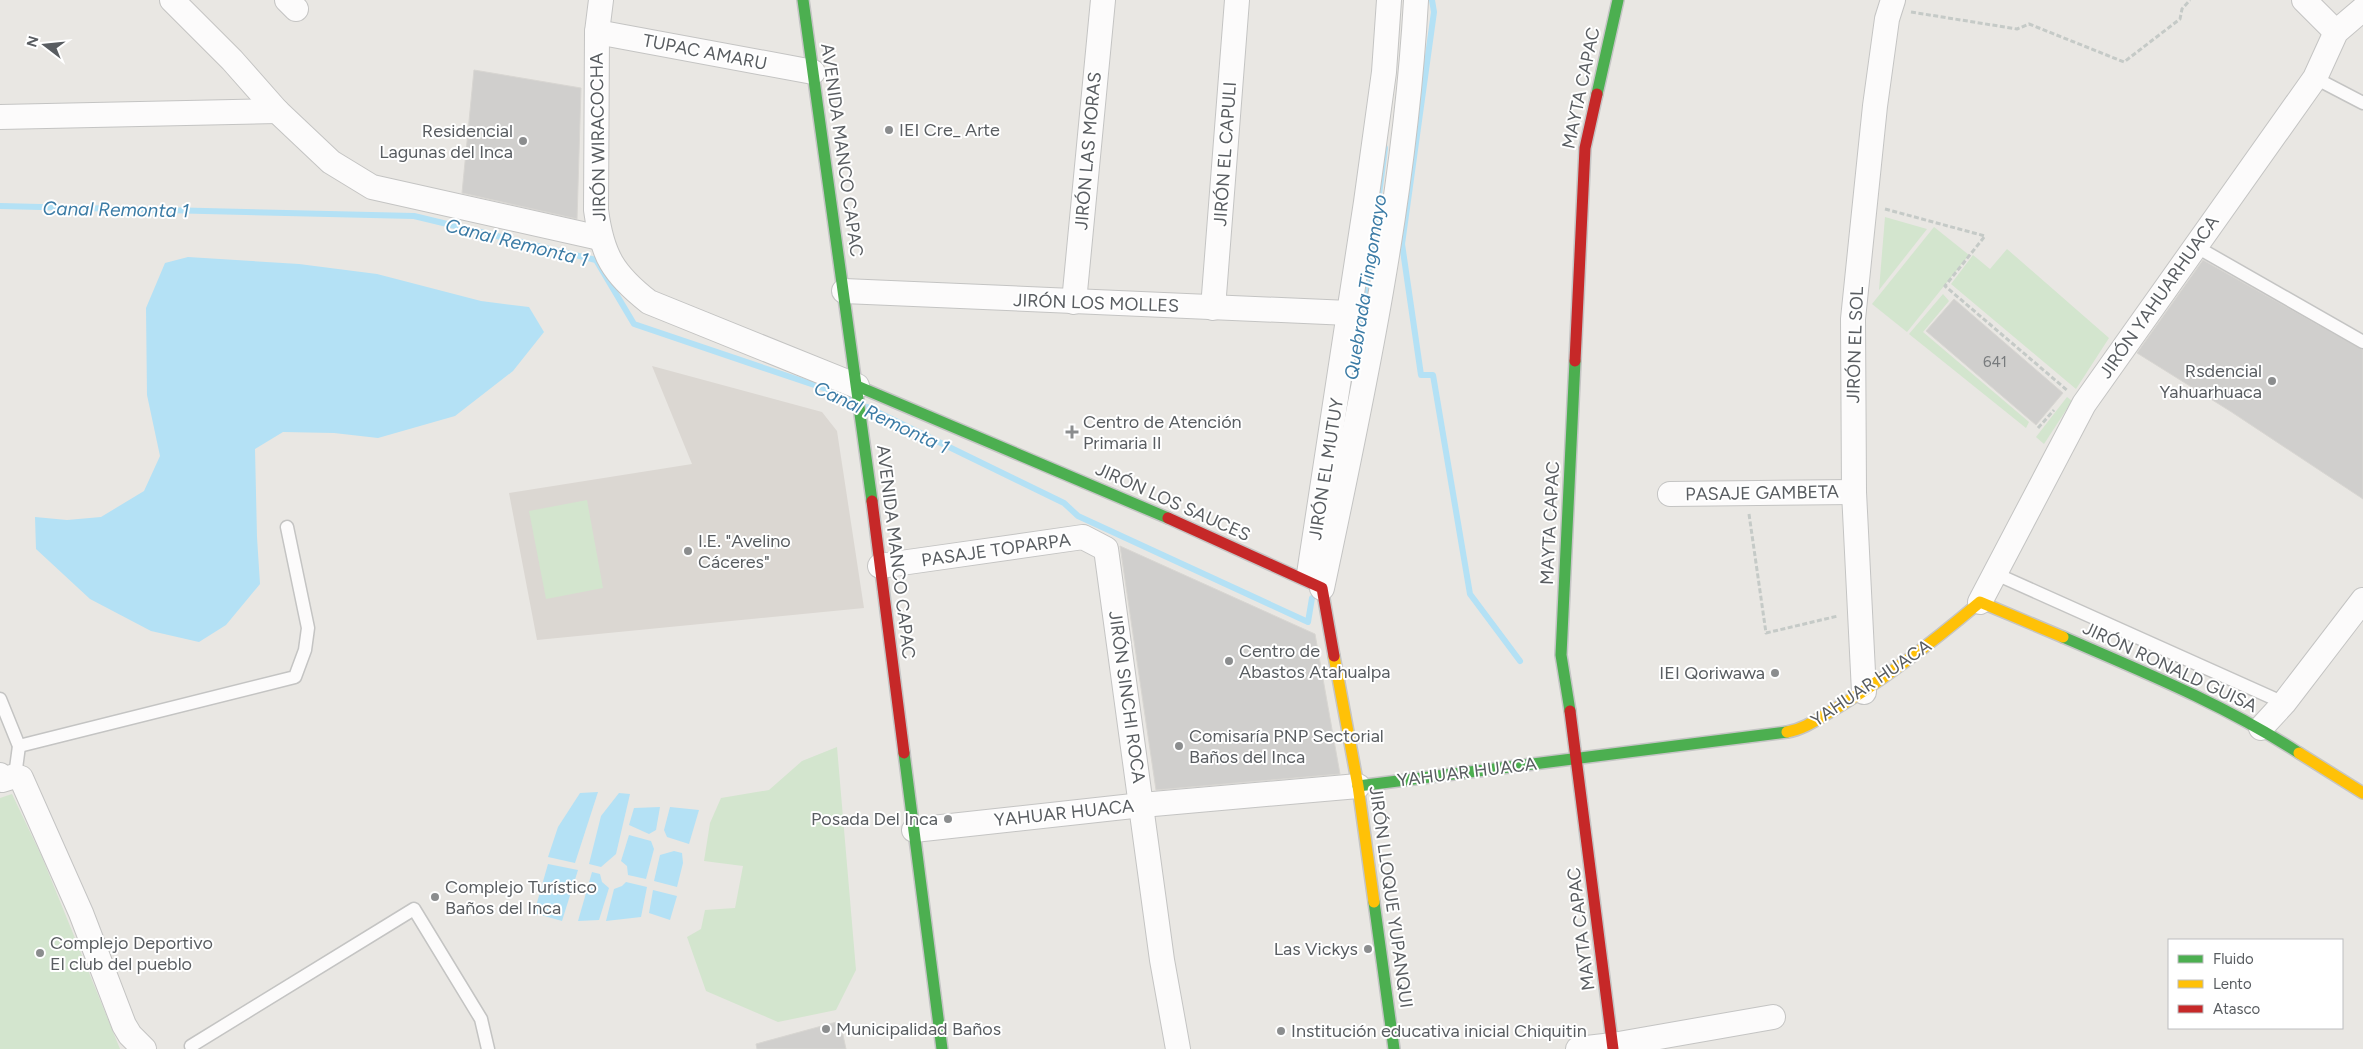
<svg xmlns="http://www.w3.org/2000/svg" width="2363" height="1049" viewBox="0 0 2363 1049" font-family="Figtree,sans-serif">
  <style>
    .education { fill: #dbd7d2 }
    .green { fill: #d3e5ce }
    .water { fill: #b4e1f5 }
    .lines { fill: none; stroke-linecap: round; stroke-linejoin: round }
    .stream { stroke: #b4e1f5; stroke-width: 6 }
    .building { fill: #d0cfcd; stroke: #d8d6d2 }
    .lane-casing { stroke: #c4c4c3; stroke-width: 15 }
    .street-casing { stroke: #c4c4c3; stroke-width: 26 }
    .fast-casing { stroke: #c5c5c5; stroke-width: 14 }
    .slow-casing { stroke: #c5c5c5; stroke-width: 14 }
    .jam-casing { stroke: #c5c5c5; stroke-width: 14 }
    .path { stroke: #c5cac7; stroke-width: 3; stroke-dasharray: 5 2.5; stroke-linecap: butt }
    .lane { stroke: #fcfbfb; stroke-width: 12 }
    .street { stroke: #fcfbfb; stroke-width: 24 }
    .fast { stroke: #4caf50; stroke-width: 11 }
    .slow { stroke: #ffc107; stroke-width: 11 }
    .jam { stroke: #c62828; stroke-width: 11 }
    .poi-dot { fill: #8b8d8e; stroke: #fff; stroke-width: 2 }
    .labels { text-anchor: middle; stroke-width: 4; stroke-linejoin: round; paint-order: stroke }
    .number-label { font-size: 15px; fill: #787b7d }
    .street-label { font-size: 18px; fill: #595d61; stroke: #fff }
    .poi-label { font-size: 18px; fill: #595d61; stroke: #fff; text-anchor: start }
    .water-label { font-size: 19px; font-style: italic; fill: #3b7ba5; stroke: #fff }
  </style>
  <rect width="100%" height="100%" fill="#e9e7e3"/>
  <path class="education" d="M 652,366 L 822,412 L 837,431 L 864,608 L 537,640 L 509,493 L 692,464 Z"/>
  <g class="green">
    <path d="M 1885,217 L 1927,229 L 1879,290 Z"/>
    <path d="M 1934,227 L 1969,255 L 1907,332 L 1872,304 Z"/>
    <path d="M 2007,249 L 2109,338 L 2076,389 L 1951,284 L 1973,255 L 1990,269 Z"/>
    <path d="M 1943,294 L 1949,301 L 1923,332 L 2029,422 L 2026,428 L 1909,334 Z"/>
    <path d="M 2067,397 L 2072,401 L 2044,444 L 2036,437 Z"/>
    <path d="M 587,500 L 603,588 L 546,599 L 529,511 Z"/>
    <path d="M 837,747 L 856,970 L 836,1010 L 778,1022 L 706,991 L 687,937 L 701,929 L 705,910 L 735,908 L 743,866 L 704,861 L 710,823 L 721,798 L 769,790 L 802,761 Z"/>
    <path d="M 12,794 L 42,857 L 120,1049 L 0,1049 L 0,798 Z"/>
  </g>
  <g class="water">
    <path d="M 188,257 L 299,264 L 377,274 L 481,301 L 529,307 L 544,332 L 513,371 L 455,416 L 378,438 L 334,433 L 283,432 L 255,449 L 257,537 L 260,584 L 226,625 L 199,642 L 151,631 L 90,599 L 36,549 L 35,517 L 67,520 L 101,517 L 144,491 L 160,456 L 147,395 L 146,308 L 165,263 Z"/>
    <path d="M 598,792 L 575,863 L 548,857 L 558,827 L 580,793 Z"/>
    <path d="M 619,793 L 630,794 L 616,854 L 601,867 L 589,864 L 601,816 Z"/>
    <path d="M 660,807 L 656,830 L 649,834 L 629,825 L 634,808 Z"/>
    <path d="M 670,807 L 699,810 L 689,844 L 667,837 L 664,830 Z"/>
    <path d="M 629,835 L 651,841 L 654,849 L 646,879 L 628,875 L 627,866 L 621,861 Z"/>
    <path d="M 674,851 L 682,853 L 683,863 L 677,887 L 654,881 L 660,855 Z"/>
    <path d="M 548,864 L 578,870 L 562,921 L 534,913 Z"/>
    <path d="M 592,872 L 600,874 L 602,882 L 609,888 L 599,920 L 578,921 Z"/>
    <path d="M 626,882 L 647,887 L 641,917 L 606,921 L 614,889 L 622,886 Z"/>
    <path d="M 653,890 L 677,896 L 670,920 L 649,913 Z"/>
  </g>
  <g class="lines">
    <g class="stream">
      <path d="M 1432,0 L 1434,12 L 1402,244 L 1421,375 L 1433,375 L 1470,594 L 1520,661"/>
      <path d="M 0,206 L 414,216 L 596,260 L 634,324 L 835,392 L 852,400"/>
      <path d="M 867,407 L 1064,503 L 1078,516 L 1308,622 L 1312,598"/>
      <path d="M 1346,410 L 1366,295 L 1385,148"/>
    </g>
  </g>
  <g class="building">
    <path d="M 474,70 L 581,88 L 577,219 L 462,193 Z"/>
    <path d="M 2203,260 L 2363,350 L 2363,499 L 2230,411 L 2137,353 Z"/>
    <path d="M 1954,299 L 2063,393 L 2036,425 L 1926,331 Z"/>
    <path d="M 1120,546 L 1315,634 L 1340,774 L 1156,790 Z"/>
    <path d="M 840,1021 L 846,1049 L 757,1049 L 756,1044 Z"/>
  </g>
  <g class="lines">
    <g class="lane-casing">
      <g id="lane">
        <path d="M 2315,78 L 2363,103"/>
        <path d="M 2195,246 L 2363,342"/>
        <path d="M 1996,574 L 2284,703"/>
        <path d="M 0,699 L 19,746 L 15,776"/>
        <path d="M 19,746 L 295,677 L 305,650 L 308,628 L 287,527"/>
        <path d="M 191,1046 L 414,909 L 481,1019 L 488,1049"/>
      </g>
    </g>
    <g class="street-casing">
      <g id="street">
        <path d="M 172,0 L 232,60 L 277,111 L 331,162 L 372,187 L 600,238"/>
        <path d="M 287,0 L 296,9"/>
        <path d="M 601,0 L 597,32 L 596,210 C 602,255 613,274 649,302 L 857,386"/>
        <path d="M 2304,0 L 2336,32"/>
        <path d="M 597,32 L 813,72"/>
        <path d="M 0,117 L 277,111"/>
        <path d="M 844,291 L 1349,313"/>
        <path d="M 1074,302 L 1103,0"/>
        <path d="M 1213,308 L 1237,0"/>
        <path d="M 1670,494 L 1854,492"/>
        <path d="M 880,566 L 1083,537 L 1106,549 L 1162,960 L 1178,1049"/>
        <path d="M 1309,574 L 1366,202 L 1384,72 L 1389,0"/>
        <path d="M 1322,588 C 1363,394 1405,198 1416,0"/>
        <path d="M 1980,602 L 2084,404 L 2315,78 L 2336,32 L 2363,9"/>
        <path d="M 1864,692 L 1854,492 L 1853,319 L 1875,106 L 1887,19 L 1893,0"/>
        <path d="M 2261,728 L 2284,703 L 2363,600"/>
        <path d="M 0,775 L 2,780 L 15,776 L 21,778 L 81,913 L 124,1025 L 130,1035 L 144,1049"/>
        <path d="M 914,830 L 1142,805 L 1358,786"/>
        <path d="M 1578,1049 L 1613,1045 L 1773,1017"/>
      </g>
    </g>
    <g class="fast-casing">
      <g id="fast">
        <path d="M 803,0 L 872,501"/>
        <path d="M 1597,94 L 1618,0"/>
        <path d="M 857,386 L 1168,518"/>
        <path d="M 2063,637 C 2144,672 2225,705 2299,753"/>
        <path d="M 1570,711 L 1561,655 L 1575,361"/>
        <path d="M 904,753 L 942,1049"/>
        <path d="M 1358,786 L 1787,732"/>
        <path d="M 1374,902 L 1394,1049"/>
      </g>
    </g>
    <g class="slow-casing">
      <g id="slow">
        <path d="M 1334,656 L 1358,786 L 1374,902"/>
        <path d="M 1787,732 C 1805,729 1819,718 1835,709 C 1887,678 1934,641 1980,602 L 2063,637"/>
        <path d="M 2299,753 L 2363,793"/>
      </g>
    </g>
    <g class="jam-casing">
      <g id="jam">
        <path d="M 1575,361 L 1585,148 L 1597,94"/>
        <path d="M 872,501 L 904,753"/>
        <path d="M 1168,518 L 1322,588 L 1334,656"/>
        <path d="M 1570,711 L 1613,1049"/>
      </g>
    </g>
    <g class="path">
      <path d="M 1911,12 L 2017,29 L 2029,24 L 2124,62 L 2180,19 L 2182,9 L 2190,0"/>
      <path d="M 1885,209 L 1985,236 L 1945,286 L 2068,391"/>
      <path d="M 2038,428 L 2054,410"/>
      <path d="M 1749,514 L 1766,633 L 1838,616"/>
    </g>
    <use href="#lane" class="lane"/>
    <use href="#street" class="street"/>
    <use href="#fast" class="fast"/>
    <use href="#slow" class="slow"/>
    <use href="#jam" class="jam"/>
  </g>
  <g class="poi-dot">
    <circle cx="889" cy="130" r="5"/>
    <circle cx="523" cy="141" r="5"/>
    <circle cx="2272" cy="381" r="5"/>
    <path d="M1069.5 424.5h5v5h5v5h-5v5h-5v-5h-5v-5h5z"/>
    <circle cx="688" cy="551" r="5"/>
    <circle cx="1229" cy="661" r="5"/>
    <circle cx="1775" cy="673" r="5"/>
    <circle cx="1179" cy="746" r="5"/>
    <circle cx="948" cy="819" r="5"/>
    <circle cx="435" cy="897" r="5"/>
    <circle cx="1368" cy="949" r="5"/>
    <circle cx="40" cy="953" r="5"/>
    <circle cx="826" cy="1029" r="5"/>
    <circle cx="1281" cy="1031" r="5"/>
  </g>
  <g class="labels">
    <g class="number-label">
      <text x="1995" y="367">641</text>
    </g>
    <g class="street-label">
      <text transform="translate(705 52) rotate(11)" y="6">TUPAC AMARU</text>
      <text transform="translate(1581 88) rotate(-78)" y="6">MAYTA CAPAC</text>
      <text transform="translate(598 137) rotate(-91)" y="6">JIRÓN WIRACOCHA</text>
      <text transform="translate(842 150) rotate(82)" y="6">AVENIDA MANCO CAPAC</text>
      <text transform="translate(1088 151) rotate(-85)" y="6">JIRÓN LAS MORAS</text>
      <text transform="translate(1225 154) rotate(-86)" y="6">JIRÓN EL CAPULI</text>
      <text transform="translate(2159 297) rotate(-55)" y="6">JIRÓN YAHUARHUACA</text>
      <text transform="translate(1096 303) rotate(2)" y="6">JIRÓN LOS MOLLES</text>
      <text transform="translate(1855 345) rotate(-88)" y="6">JIRÓN EL SOL</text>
      <text transform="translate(1326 469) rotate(-81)" y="6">JIRÓN EL MUTUY</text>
      <text transform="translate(1762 493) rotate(-1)" y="6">PASAJE GAMBETA</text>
      <text transform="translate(1173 502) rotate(24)" y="6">JIRÓN LOS SAUCES</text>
      <text transform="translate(1550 523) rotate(-87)" y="6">MAYTA CAPAC</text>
      <text transform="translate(996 550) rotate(-8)" y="6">PASAJE TOPARPA</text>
      <text transform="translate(896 552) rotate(83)" y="6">AVENIDA MANCO CAPAC</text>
      <text transform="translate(2170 667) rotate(25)" y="6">JIRÓN RONALD GUISA</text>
      <text transform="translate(1871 683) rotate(-34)" y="6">YAHUAR HUACA</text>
      <text transform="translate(1127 697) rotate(82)" y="6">JIRÓN SINCHI ROCA</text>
      <text transform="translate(1467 772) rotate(-7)" y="6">YAHUAR HUACA</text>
      <text transform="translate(1064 813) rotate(-6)" y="6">YAHUAR HUACA</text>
      <text transform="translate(1391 897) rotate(82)" y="6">JIRÓN LLOQUE YUPANQUI</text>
      <text transform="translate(1581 929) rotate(-97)" y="6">MAYTA CAPAC</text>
    </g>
    <g class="poi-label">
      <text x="899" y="136">IEI Cre_ Arte</text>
      <text x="513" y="137" text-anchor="end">Residencial<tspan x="513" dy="21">Lagunas del Inca</tspan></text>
      <text x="2262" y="377" text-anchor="end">Rsdencial<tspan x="2262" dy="21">Yahuarhuaca</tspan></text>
      <text x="1083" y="428">Centro de Atención<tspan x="1083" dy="21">Primaria II</tspan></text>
      <text x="698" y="547">I.E. "Avelino<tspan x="698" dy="21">Cáceres"</tspan></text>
      <text x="1239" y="657">Centro de<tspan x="1239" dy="21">Abastos Atahualpa</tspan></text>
      <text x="1765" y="679" text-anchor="end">IEI Qoriwawa</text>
      <text x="1189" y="742">Comisaría PNP Sectorial<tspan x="1189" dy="21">Baños del Inca</tspan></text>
      <text x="938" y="825" text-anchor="end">Posada Del Inca</text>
      <text x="445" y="893">Complejo Turístico<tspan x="445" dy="21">Baños del Inca</tspan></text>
      <text x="50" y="949">Complejo Deportivo<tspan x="50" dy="21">El club del pueblo</tspan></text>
      <text x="1358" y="955" text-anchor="end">Las Vickys</text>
      <text x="836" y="1035">Municipalidad Baños</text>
      <text x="1291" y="1037">Institución educativa inicial Chiquitin</text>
    </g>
    <g class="water-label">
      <text transform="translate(116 209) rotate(1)" y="7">Canal Remonta 1</text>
      <text transform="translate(517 242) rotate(14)" y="7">Canal Remonta 1</text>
      <text transform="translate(1365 287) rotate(-81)" y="7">Quebrada Tingomayo</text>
      <text transform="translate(882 417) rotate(25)" y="7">Canal Remonta 1</text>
    </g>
  </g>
  <rect x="2168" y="939" width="175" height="90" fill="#ffffff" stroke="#bdbec0"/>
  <rect x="2178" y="955" width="25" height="8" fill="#4caf50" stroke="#bdbec0"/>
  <text x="2213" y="964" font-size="15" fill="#595d61">Fluido</text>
  <rect x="2178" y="980" width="25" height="8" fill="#ffc107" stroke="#bdbec0"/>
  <text x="2213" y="989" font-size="15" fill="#595d61">Lento</text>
  <rect x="2178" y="1005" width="25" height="8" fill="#c62828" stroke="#bdbec0"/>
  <text x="2213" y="1014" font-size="15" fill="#595d61">Atasco</text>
  <g transform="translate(45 45) rotate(286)" stroke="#ffffff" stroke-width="4" paint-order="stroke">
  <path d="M0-4L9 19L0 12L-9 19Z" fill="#595d61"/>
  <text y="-8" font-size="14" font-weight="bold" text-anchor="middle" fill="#595d61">N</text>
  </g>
</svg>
